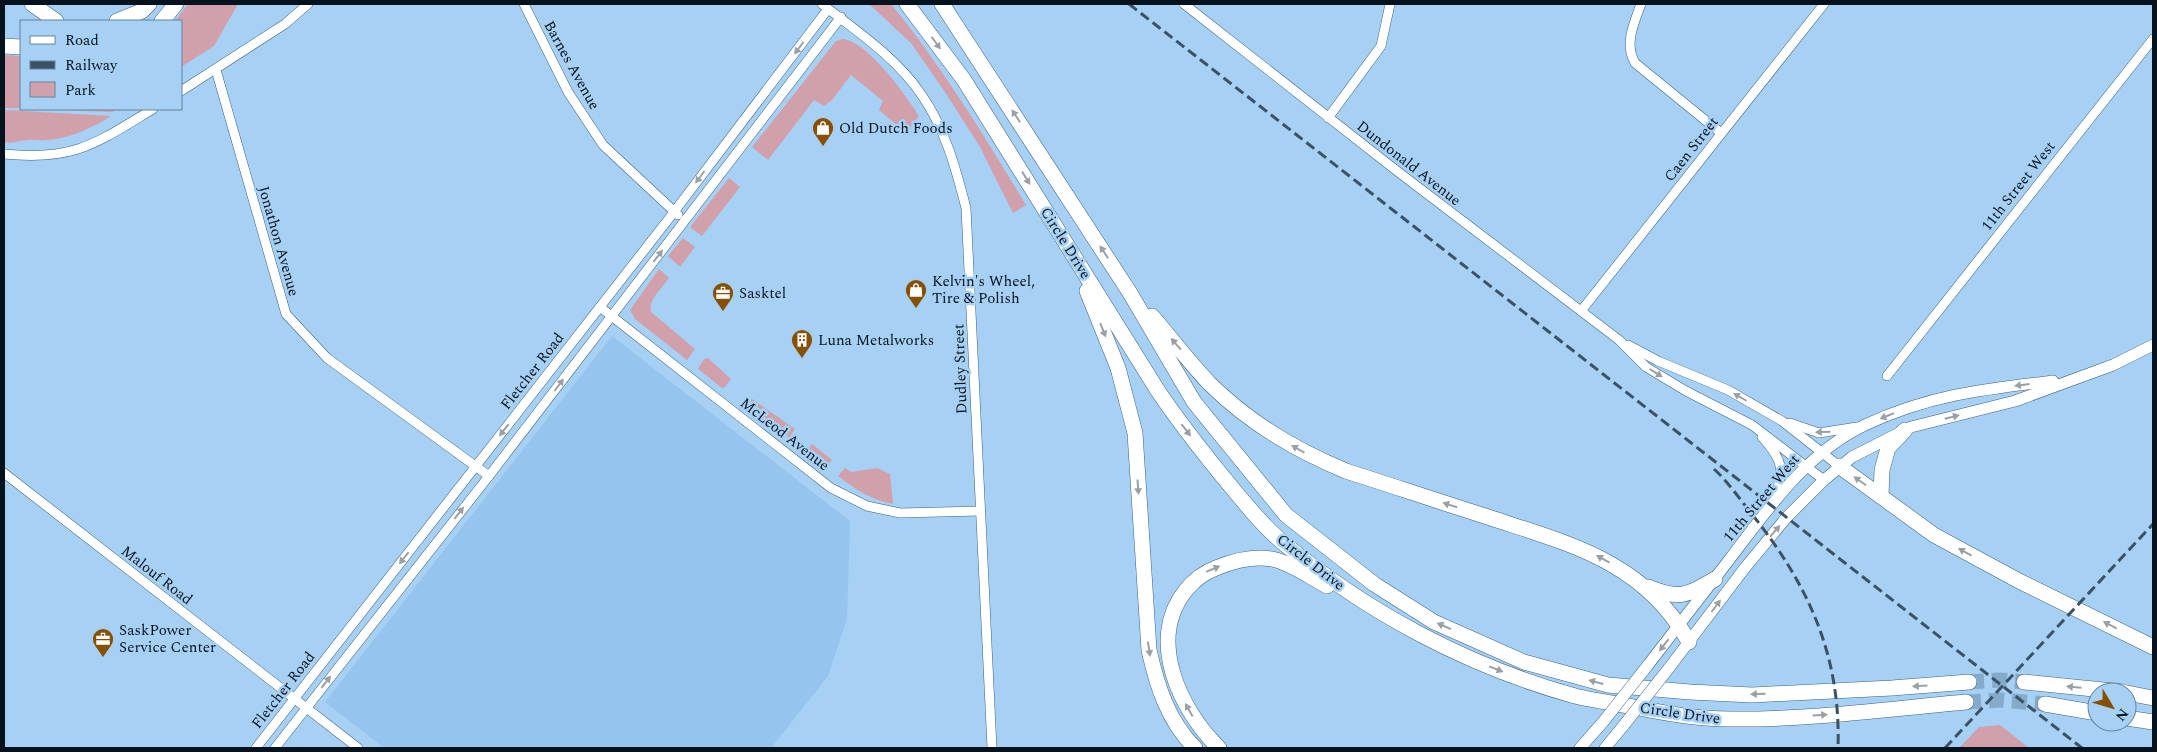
<svg xmlns="http://www.w3.org/2000/svg" width="2157" height="752" viewBox="0 0 2157 752" font-family="Spectral,serif">
  <style>
    .built { fill: #95c4ee }
    .green { fill: #d2a0aa }
    .lines { fill: none; stroke-linecap: round; stroke-linejoin: round }
    .motorway-tunnel { stroke: #86aac9; stroke-width: 15; stroke-dasharray: 15 8; stroke-linecap: butt }
    .minor-casing { stroke: #3b6181; stroke-width: 10 }
    .secondary-casing { stroke: #3b6181; stroke-width: 12 }
    .motorway-casing { stroke: #3b6181; stroke-width: 16 }
    .minor { stroke: #fff; stroke-width: 9 }
    .secondary { stroke: #fff; stroke-width: 11 }
    .motorway { stroke: #fff; stroke-width: 15 }
    .rail { stroke: #3b5266; stroke-width: 3; stroke-dasharray: 10 5; stroke-linecap: butt }
    .secondary-bridge-casing { stroke: #3b6181; stroke-width: 12; stroke-linecap: butt }
    .secondary-bridge { stroke: #fff; stroke-width: 11 }
    .oneway { fill: #9ba0a5 }
    .labels { text-anchor: middle; stroke-width: 5; stroke-linejoin: round; paint-order: stroke }
    .street-label { font-size: 15px; fill: #04121e; stroke: #a6d0f4 }
    .poi-label { font-size: 15px; fill: #04121e; stroke: #a6d0f4; text-anchor: start }
  </style>
  <rect width="100%" height="100%" fill="#a6d0f4"/>
  <path class="built" d="M 612,336 L 850,521 L 847,619 L 828,676 L 771,748 L 384,748 L 325,702 Z"/>
  <g class="green">
    <path d="M 188,4 L 238,4 L 214,46 L 181,67 L 181,21 L 175,21 Z"/>
    <path d="M 869,4 L 891,4 C 942,66 984,136 1026,205 L 1013,213 L 980,147 L 947,95 L 911,43 Z"/>
    <path d="M 843,39 C 868,42 906,95 919,116 L 909,129 L 904,131 L 879,110 L 883,101 L 851,75 L 832,100 L 824,106 L 814,100 L 768,160 L 752,147 L 836,41 Z"/>
    <path d="M 4,55 L 21,56 L 21,108 L 4,108 Z"/>
    <path d="M 32,109 L 117,109 L 112,112 Z"/>
    <path d="M 4,110 L 111,116 C 92,128 69,139 46,140 C 39,141 33,139 26,140 C 18,141 13,144 4,142 Z"/>
    <path d="M 729,178 L 740,187 L 702,236 L 691,228 L 691,226 Z"/>
    <path d="M 683,238 L 695,247 L 680,267 L 668,256 Z"/>
    <path d="M 659,269 L 669,278 C 662,288 648,300 651,312 L 695,349 L 687,360 L 635,319 L 630,310 Z"/>
    <path d="M 708,358 L 731,379 L 725,387 L 722,388 L 698,369 L 704,359 Z"/>
    <path d="M 752,399 L 795,429 L 789,438 L 747,404 Z"/>
    <path d="M 812,444 L 832,460 L 825,468 L 806,452 Z"/>
    <path d="M 845,468 L 851,472 L 877,468 L 890,474 L 893,504 C 871,500 855,489 838,476 Z"/>
    <path d="M 2000,725 L 2029,748 L 1959,748 L 1979,727 Z"/>
  </g>
  <g class="lines">
    <g class="motorway-tunnel">
      <path d="M 1969,682 L 2000,680 L 2024,682"/>
      <path d="M 1966,702 L 2002,700 L 2045,704"/>
    </g>
    <g class="minor-casing">
      <g id="minor">
        <path d="M 524,4 L 568,92 L 603,145 L 678,215"/>
        <path d="M 822,4 C 856,31 896,57 921,94 C 945,128 956,169 966,208 L 992,748"/>
        <path d="M 1184,4 L 1397,171 L 1619,340 L 1646,367 L 1686,391 L 1752,425 L 1824,480"/>
        <path d="M 1641,4 C 1634,23 1624,44 1635,63 L 1721,133"/>
        <path d="M 216,70 L 286,314 L 327,358 L 489,476"/>
        <path d="M 181,91 L 285,24 L 308,4"/>
        <path d="M 1328,118 L 1381,46 L 1390,4"/>
        <path d="M 4,154 C 74,161 95,144 153,109"/>
        <path d="M 600,307 L 831,488 L 867,506 L 900,513 L 980,511"/>
        <path d="M 1581,311 L 1824,4"/>
        <path d="M 1628,345 L 1658,361 L 1728,390 L 1782,421 L 1839,466"/>
        <path d="M 1887,376 L 2153,39"/>
        <path d="M 1790,423 L 1819,433 L 1857,427"/>
        <path d="M 1762,437 C 1785,463 1783,468 1775,500"/>
        <path d="M 4,473 L 358,748"/>
        <path d="M 256,748 L 674,212 L 828,9"/>
        <path d="M 275,748 L 489,476 L 841,17"/>
      </g>
    </g>
    <g class="secondary-casing">
      <g id="secondary">
        <path d="M 1648,665 C 1675,630 1702,595 1729,560 C 1768,509 1806,453 1865,425 C 1929,395 1985,389 2053,381"/>
        <path d="M 1669,668 L 1744,569 L 1786,518 L 1824,480 L 1852,457 L 1911,427 L 2015,401 L 2113,365 L 2153,345"/>
        <path d="M 1580,748 L 1603,722"/>
        <path d="M 1605,748 L 1624,725"/>
      </g>
    </g>
    <g class="motorway-casing">
      <g id="motorway">
        <path d="M 32,4 L 56,21"/>
        <path d="M 907,4 L 964,80 L 1158,391 C 1177,419 1198,446 1219,472 C 1239,496 1258,521 1281,541 C 1366,612 1467,666 1575,696 C 1592,700 1611,703 1629,706 C 1663,713 1696,719 1730,719 C 1809,720 1888,709 1966,702"/>
        <path d="M 942,4 L 1130,293 L 1194,402 L 1286,515 L 1374,584 L 1434,622 L 1524,662 L 1608,685 L 1690,692 L 1752,695 L 1892,688 L 1969,682"/>
        <path d="M 117,21 L 142,11 L 149,4"/>
        <path d="M 162,21 L 176,4"/>
        <path d="M 4,46 L 21,47"/>
        <path d="M 1087,291 L 1118,368 L 1135,433 L 1149,650 C 1157,686 1168,721 1195,748"/>
        <path d="M 1152,316 C 1171,338 1189,362 1209,383 C 1248,422 1295,450 1346,471 C 1393,486 1440,502 1488,517 C 1569,544 1644,561 1689,642"/>
        <path d="M 1839,466 L 1934,535 L 2019,581 L 2153,647"/>
        <path d="M 1881,496 L 1882,470 L 1888,448 L 1905,430"/>
        <path d="M 1648,587 C 1679,600 1686,596 1715,579"/>
        <path d="M 2024,682 L 2123,692"/>
        <path d="M 2127,693 L 2153,698"/>
        <path d="M 2045,704 L 2097,713"/>
        <path d="M 2127,718 L 2153,722"/>
        <path d="M 1219,748 C 1180,710 1146,639 1186,590 C 1194,580 1203,573 1216,568 C 1233,561 1253,556 1272,559 C 1291,563 1310,577 1327,586"/>
      </g>
    </g>
    <use href="#minor" class="minor"/>
    <use href="#secondary" class="secondary"/>
    <use href="#motorway" class="motorway"/>
    <g class="rail">
      <path d="M 1129,4 L 2082,748"/>
      <path d="M 1714,469 C 1728,482 1739,498 1751,513 C 1808,584 1841,655 1838,748"/>
      <path d="M 1945,748 L 2153,524"/>
    </g>
    <g class="secondary-bridge-casing">
      <g id="secondary-bridge">
        <path d="M 1603,722 L 1648,665"/>
        <path d="M 1624,725 L 1669,668"/>
      </g>
    </g>
    <use href="#secondary-bridge" class="secondary-bridge"/>
  </g>
  <defs><path id="oneway-solid" d="M-6-.8H1V-3.2L6.5 0L1 3.2V.8H-6Z" transform="scale(1.25)"/></defs>
  <g class="oneway">
    <use href="#oneway-solid" transform="translate(936 43) rotate(54)"/>
    <use href="#oneway-solid" transform="translate(799 48) rotate(127)"/>
    <use href="#oneway-solid" transform="translate(1016 116) rotate(-123)"/>
    <use href="#oneway-solid" transform="translate(700 177) rotate(127)"/>
    <use href="#oneway-solid" transform="translate(1026 178) rotate(58)"/>
    <use href="#oneway-solid" transform="translate(1104 252) rotate(-123)"/>
    <use href="#oneway-solid" transform="translate(658 256) rotate(-52)"/>
    <use href="#oneway-solid" transform="translate(1103 330) rotate(68)"/>
    <use href="#oneway-solid" transform="translate(1176 344) rotate(-131)"/>
    <use href="#oneway-solid" transform="translate(1656 373) rotate(32)"/>
    <use href="#oneway-solid" transform="translate(559 385) rotate(-53)"/>
    <use href="#oneway-solid" transform="translate(2022 385) rotate(173)"/>
    <use href="#oneway-solid" transform="translate(1740 397) rotate(-150)"/>
    <use href="#oneway-solid" transform="translate(1887 416) rotate(158)"/>
    <use href="#oneway-solid" transform="translate(1952 417) rotate(-14)"/>
    <use href="#oneway-solid" transform="translate(504 430) rotate(128)"/>
    <use href="#oneway-solid" transform="translate(1186 430) rotate(52)"/>
    <use href="#oneway-solid" transform="translate(1823 432) rotate(178)"/>
    <use href="#oneway-solid" transform="translate(1298 449) rotate(-150)"/>
    <use href="#oneway-solid" transform="translate(1860 481) rotate(-145)"/>
    <use href="#oneway-solid" transform="translate(1138 487) rotate(86)"/>
    <use href="#oneway-solid" transform="translate(1450 505) rotate(-162)"/>
    <use href="#oneway-solid" transform="translate(459 513) rotate(-52)"/>
    <use href="#oneway-solid" transform="translate(1775 531) rotate(-49)"/>
    <use href="#oneway-solid" transform="translate(1965 552) rotate(-151)"/>
    <use href="#oneway-solid" transform="translate(404 558) rotate(128)"/>
    <use href="#oneway-solid" transform="translate(1603 559) rotate(-151)"/>
    <use href="#oneway-solid" transform="translate(1213 569) rotate(-23)"/>
    <use href="#oneway-solid" transform="translate(1716 606) rotate(-53)"/>
    <use href="#oneway-solid" transform="translate(2110 625) rotate(-153)"/>
    <use href="#oneway-solid" transform="translate(1444 626) rotate(-156)"/>
    <use href="#oneway-solid" transform="translate(1664 645) rotate(128)"/>
    <use href="#oneway-solid" transform="translate(1149 649) rotate(82)"/>
    <use href="#oneway-solid" transform="translate(1496 669) rotate(21)"/>
    <use href="#oneway-solid" transform="translate(326 682) rotate(-52)"/>
    <use href="#oneway-solid" transform="translate(1596 682) rotate(-165)"/>
    <use href="#oneway-solid" transform="translate(1920 686) rotate(176)"/>
    <use href="#oneway-solid" transform="translate(2074 687) rotate(-175)"/>
    <use href="#oneway-solid" transform="translate(1758 694) rotate(178)"/>
    <use href="#oneway-solid" transform="translate(1189 710) rotate(-119)"/>
    <use href="#oneway-solid" transform="translate(1820 715) rotate(-4)"/>
  </g>
  <defs>
    <g id="shop-pin" transform="scale(1.125)"><path d="M0 17L-7.5 6A9.5 9.5 0 1 1 7.5 6Z" fill="#874f00" stroke="#a6d0f4"/><path d="M-5-2.5h2.3a2.7 3.5 0 0 1 5.4 0H5L5.5 6h-11ZM-1.5-2.5h3a1.5 2.3 0 0 0-3 0Z" fill="#fff"/></g>
    <g id="office-pin" transform="scale(1.125)"><path d="M0 17L-7.5 6A9.5 9.5 0 1 1 7.5 6Z" fill="#874f00" stroke="#a6d0f4"/><path d="M-6-3h4V-5.5h4V-3h4V5H-6ZM-1-4.5V-3h2v-1.5ZM-6 0V1H6V0Z" fill="#fff"/></g>
    <g id="building-pin" transform="scale(1.125)"><path d="M0 17L-7.5 6A9.5 9.5 0 1 1 7.5 6Z" fill="#874f00" stroke="#a6d0f4"/><path d="M-4-6H4V6H1V3H-1V6H-4ZM-2.5-4.3h1.7v1.8h-1.7ZM.8-4.3h1.7v1.8H.8ZM-2.5-1h1.7V.8h-1.7ZM.8-1h1.7V.8H.8Z" fill="#fff"/></g>
  </defs>
  <g fill-rule="evenodd">
    <use href="#shop-pin" x="823" y="128"/>
    <use href="#shop-pin" x="916" y="290"/>
    <use href="#office-pin" x="723" y="293"/>
    <use href="#building-pin" x="802" y="340"/>
    <use href="#office-pin" x="103" y="639"/>
  </g>
  <g class="labels">
    <g class="street-label">
      <text transform="translate(572 65) rotate(61)" y="5">Barnes Avenue</text>
      <text transform="translate(1691 149) rotate(-52)" y="5">Caen Street</text>
      <text transform="translate(1409 163) rotate(38)" y="5">Dundonald Avenue</text>
      <text transform="translate(2018 186) rotate(-52)" y="5">11th Street West</text>
      <text transform="translate(279 241) rotate(74)" y="5">Jonathon Avenue</text>
      <text transform="translate(1066 243) rotate(58)" y="5">Circle Drive</text>
      <text transform="translate(960 369) rotate(-92)" y="5">Dudley Street</text>
      <text transform="translate(532 371) rotate(-52)" y="5">Fletcher Road</text>
      <text transform="translate(785 434) rotate(38)" y="5">McLeod Avenue</text>
      <text transform="translate(1761 498) rotate(-50)" y="5">11th Street West</text>
      <text transform="translate(1311 562) rotate(38)" y="5">Circle Drive</text>
      <text transform="translate(157 575) rotate(38)" y="5">Malouf Road</text>
      <text transform="translate(283 690) rotate(-52)" y="5">Fletcher Road</text>
      <text transform="translate(1680 713) rotate(8)" y="5">Circle Drive</text>
    </g>
    <g class="poi-label">
      <text x="839" y="133">Old Dutch Foods</text>
      <text x="932" y="286">Kelvin's Wheel,<tspan x="932" dy="17">Tire &amp; Polish</tspan></text>
      <text x="739" y="298">Sasktel</text>
      <text x="818" y="345">Luna Metalworks</text>
      <text x="119" y="635">SaskPower<tspan x="119" dy="17">Service Center</tspan></text>
    </g>
  </g>
  <rect width="2157" height="752" fill="none" stroke="#04121e" stroke-width="10"/>
  <rect x="20" y="20" width="162" height="90" fill="#a6d0f4" stroke="#65849e"/>
  <rect x="30" y="36" width="25" height="8" fill="#ffffff" stroke="#65849e"/>
  <text x="65" y="45" font-size="15" fill="#04121e">Road</text>
  <rect x="30" y="61" width="25" height="8" fill="#3b5266" stroke="#65849e"/>
  <text x="65" y="70" font-size="15" fill="#04121e">Railway</text>
  <rect x="30" y="82" width="25" height="15" fill="#d2a0aa" stroke="#65849e"/>
  <text x="65" y="95" font-size="15" fill="#04121e">Park</text>
  <g transform="translate(2112 707) rotate(128)"><circle r="24" fill="#a6d0f4" stroke="#65849e"/>
  <path d="M0-4L9 19L0 12L-9 19Z" fill="#874f00"/>
  <text y="-8" font-size="14" font-weight="bold" text-anchor="middle" fill="#04121e">N</text>
  </g>
</svg>
